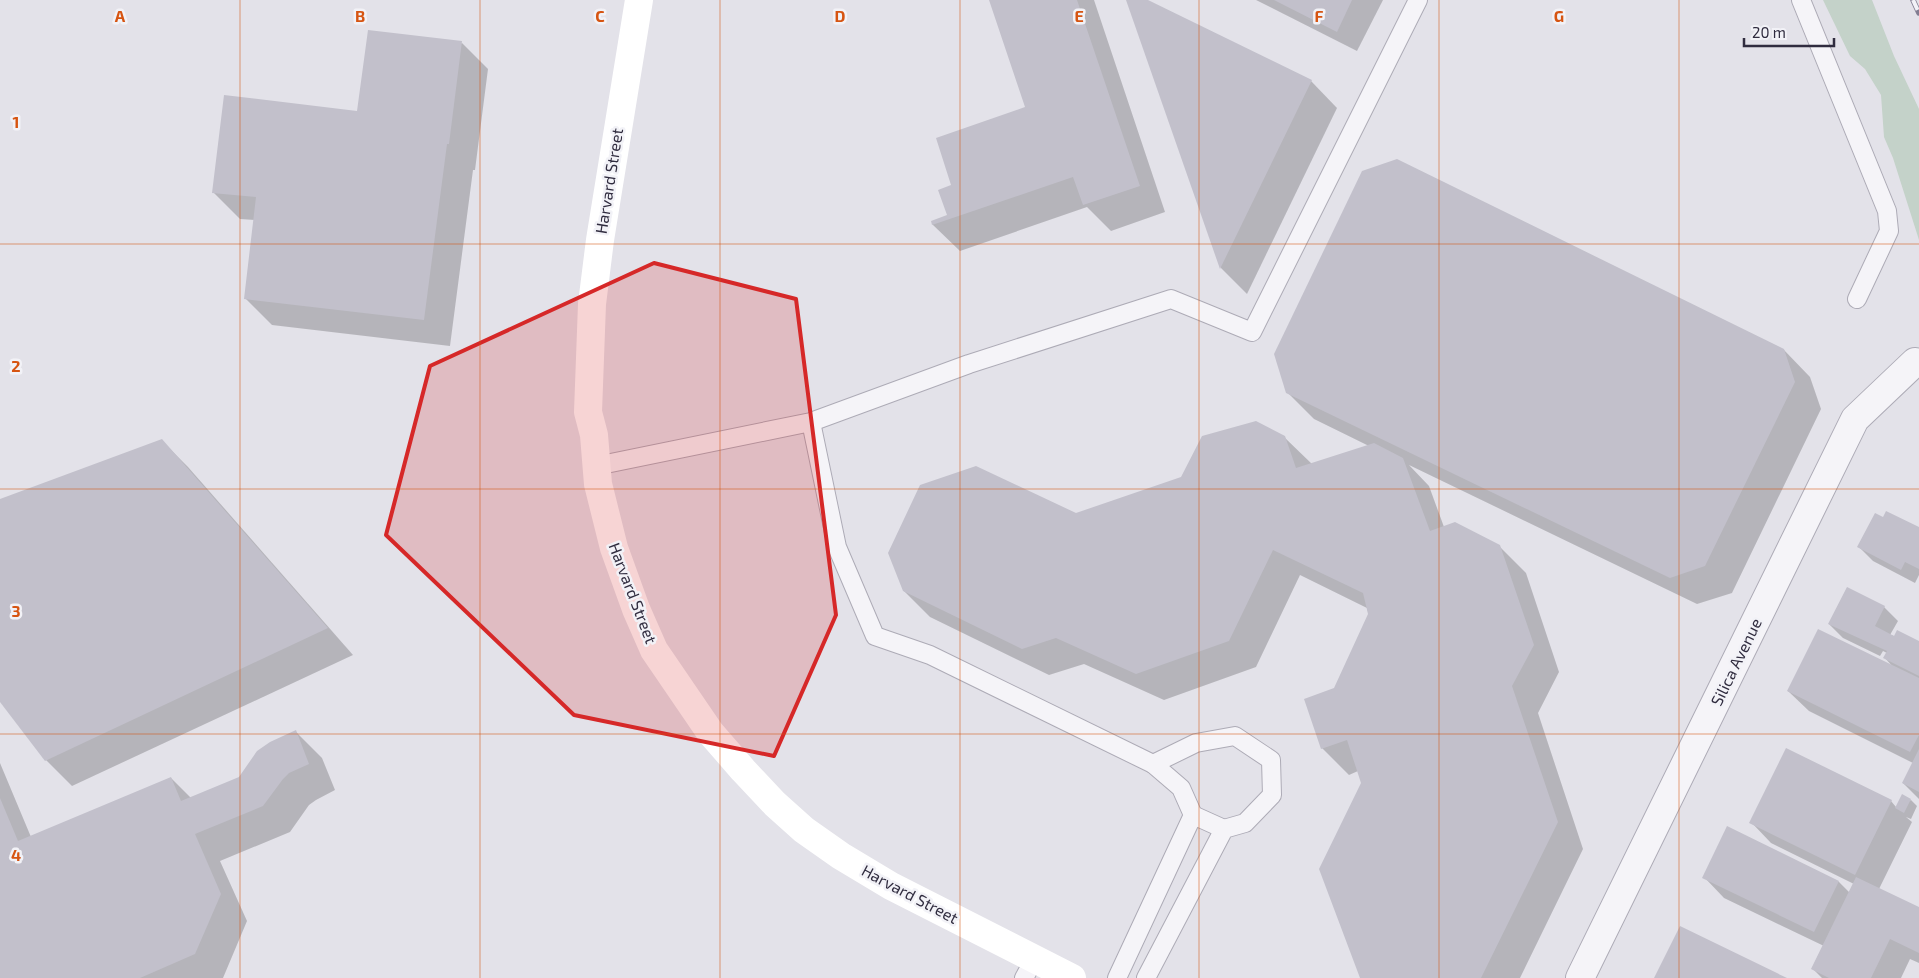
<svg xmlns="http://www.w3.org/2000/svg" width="1919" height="978" viewBox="0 0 1919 978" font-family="'Exo 2',sans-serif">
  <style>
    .green { fill: #c4d2c9 }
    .shadow { fill: #0003 }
    .building { fill: #c2c0cb }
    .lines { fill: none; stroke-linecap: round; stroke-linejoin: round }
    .lane-casing { stroke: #adabb6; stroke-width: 20 }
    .street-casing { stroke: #adabb6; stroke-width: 30 }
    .lane { stroke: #f5f4f8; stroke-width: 18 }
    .street { stroke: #f5f4f8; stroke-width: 28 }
    .secondary { stroke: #fff; stroke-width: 28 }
    .rail-casing { stroke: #817d91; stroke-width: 5.5 }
    .rail { stroke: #f2f2f7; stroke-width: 4; stroke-dasharray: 11; stroke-linecap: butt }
    .marked { fill: #d62828; fill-opacity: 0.2; stroke: #d62828; stroke-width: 4; stroke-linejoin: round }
    .grid { fill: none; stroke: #d65411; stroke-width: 1; stroke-opacity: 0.55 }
    .labels { text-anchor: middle; stroke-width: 5; stroke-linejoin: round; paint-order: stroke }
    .street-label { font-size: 16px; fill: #302c3f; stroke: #f2f2f7 }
    .grid-label { font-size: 16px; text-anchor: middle; font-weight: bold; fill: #d65411; stroke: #f2f2f7; stroke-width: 5; stroke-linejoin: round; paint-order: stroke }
  </style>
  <rect width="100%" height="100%" fill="#e3e2e9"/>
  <path class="green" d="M 1823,0 L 1872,0 L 1894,56 L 1919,109 L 1919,240 L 1893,158 L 1884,137 L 1881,95 L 1865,69 L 1850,56 Z"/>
  <g class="shadow">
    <path d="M 990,0 L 1094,0 L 1165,212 L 1111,231 L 1087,207 L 960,251 L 933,225 L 932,222 L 948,216 L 953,186 L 1027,108 Z"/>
    <path d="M 1127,0 L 1146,0 L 1311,81 L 1337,108 L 1247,294 L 1221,268 Z"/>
    <path d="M 1256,0 L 1383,0 L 1357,51 Z"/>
    <path d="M 462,43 L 488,69 L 475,170 L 473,170 L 450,346 L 272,325 L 245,298 L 255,220 L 240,219 L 214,193 L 358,113 Z"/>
    <path d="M 1784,350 L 1810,377 L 1821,409 L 1732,593 L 1697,604 L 1409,465 L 1429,486 L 1444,527 L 1499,546 L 1526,573 L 1559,672 L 1538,713 L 1583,849 L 1520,978 L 1361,978 L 1363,783 L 1358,771 L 1349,775 L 1322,748 L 1335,689 L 1369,615 L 1367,608 L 1300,575 L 1256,667 L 1164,700 L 1084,664 L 1049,675 L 930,617 L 904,591 L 1076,514 L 1182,478 L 1284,437 L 1312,464 L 1369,446 L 1314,419 L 1287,392 Z"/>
    <path d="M 162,441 L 188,467 L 353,655 L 72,786 L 46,760 L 0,700 L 0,500 Z"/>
    <path d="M 1919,529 L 1919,575 L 1915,583 L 1873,561 L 1859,547 Z"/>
    <path d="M 1884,607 L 1898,621 L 1890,635 L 1919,642 L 1919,799 L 1903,783 L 1913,763 L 1809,711 L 1788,691 L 1893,667 L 1885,658 L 1887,653 L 1883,651 L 1880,656 L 1843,638 L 1829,624 Z"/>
    <path d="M 296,732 L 322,758 L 335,790 L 316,800 L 309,805 L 290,832 L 220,861 L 247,921 L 223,978 L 0,978 L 0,763 L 31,837 L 171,778 L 191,798 L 240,778 Z"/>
    <path d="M 1911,800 L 1917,806 L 1911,819 L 1906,817 L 1912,822 L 1879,889 L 1919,908 L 1919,963 L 1910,959 L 1901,978 L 1822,978 L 1813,969 L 1824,946 L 1724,898 L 1704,877 L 1727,828 L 1839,882 L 1850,893 L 1854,884 L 1771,843 L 1751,822 L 1891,801 L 1896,807 Z"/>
  </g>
  <g class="building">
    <path d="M 989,0 L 1077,0 L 1140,186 L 1083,205 L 1073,177 L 932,225 L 931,221 L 947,215 L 938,190 L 951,185 L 936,138 L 1025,107 Z"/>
    <path d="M 1126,0 L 1148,0 L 1312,80 L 1220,269 Z"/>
    <path d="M 1274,0 L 1352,0 L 1337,32 Z"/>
    <path d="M 368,30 L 462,41 L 449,144 L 447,144 L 424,320 L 244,299 L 256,197 L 212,193 L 224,95 L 357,111 Z"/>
    <path d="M 1397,159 L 1784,349 L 1795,382 L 1705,566 L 1670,578 L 1286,393 L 1274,354 L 1362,171 Z"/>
    <path d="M 1256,421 L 1285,436 L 1296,468 L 1374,443 L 1403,458 L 1430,531 L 1455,522 L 1500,545 L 1534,645 L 1512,686 L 1558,822 L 1481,978 L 1360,978 L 1319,869 L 1361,783 L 1347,740 L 1321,749 L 1304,699 L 1334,688 L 1368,614 L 1363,593 L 1273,550 L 1229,641 L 1136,674 L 1056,638 L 1022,649 L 903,591 L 888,553 L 920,485 L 976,466 L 1076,513 L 1181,477 L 1202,436 Z"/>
    <path d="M 162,439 L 328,628 L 45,761 L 0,702 L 0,499 Z"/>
    <path d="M 1886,511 L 1919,527 L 1919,569 L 1905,562 L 1901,570 L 1857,547 L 1875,513 L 1883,517 Z"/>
    <path d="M 1847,587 L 1885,606 L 1875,626 L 1894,636 L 1897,630 L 1919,641 L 1919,676 L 1883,658 L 1887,651 L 1828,624 Z"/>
    <path d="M 1818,629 L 1919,678 L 1919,735 L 1910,752 L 1787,691 Z"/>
    <path d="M 296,730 L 309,764 L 289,773 L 283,779 L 263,806 L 195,834 L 221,894 L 195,954 L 140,978 L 0,978 L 0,798 L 18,841 L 171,777 L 181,801 L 239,777 L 257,751 L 270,742 Z"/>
    <path d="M 1786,748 L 1892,800 L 1855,875 L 1749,823 Z"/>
    <path d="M 1919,749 L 1919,792 L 1902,783 Z"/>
    <path d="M 1902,794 L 1911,799 L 1904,813 L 1895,808 Z"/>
    <path d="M 1727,826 L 1839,881 L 1814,932 L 1702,878 Z"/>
    <path d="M 1856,877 L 1919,907 L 1919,953 L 1890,939 L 1871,978 L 1829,978 L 1811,969 Z"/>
    <path d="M 1680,926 L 1787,978 L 1654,978 Z"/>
  </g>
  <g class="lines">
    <g class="lane-casing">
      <g id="lane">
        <path d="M 1801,0 L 1887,211 L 1889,231 L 1857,299"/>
        <path d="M 811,422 L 837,547 L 875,636 L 930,655 L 1153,764 L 1196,743 L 1235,736 L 1271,760 L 1272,795 L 1245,823 L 1224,829 L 1146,978"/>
        <path d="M 596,466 L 811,422 L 969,364 L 1171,299 L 1252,332 L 1418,0"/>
        <path d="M 1193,815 L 1224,829"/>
        <path d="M 1024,978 L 1035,958"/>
        <path d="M 1117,978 L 1193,815 L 1181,788 L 1153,764"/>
      </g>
    </g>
    <g class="street-casing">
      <path id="street" d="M 1580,978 L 1855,419 L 1915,362"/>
    </g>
    <use href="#lane" class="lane"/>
    <use href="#street" class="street"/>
    <path class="secondary" d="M 639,0 L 600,240 L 592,304 L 588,412 L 594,435 L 598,484 L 614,548 L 636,609 L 654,650 L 710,732 L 743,770 L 775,804 L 804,830 L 841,856 L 891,886 L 1072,978"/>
    <g class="rail-casing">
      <path id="rail" d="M 1913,0 L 1919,13"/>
    </g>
    <use href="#rail" class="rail"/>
  </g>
  <path class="marked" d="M 654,263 L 796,299 L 836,615 L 774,756 L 574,715 L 386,535 L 430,366 Z"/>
  <path class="grid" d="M 240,0 L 240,978M 480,0 L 480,978M 720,0 L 720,978M 960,0 L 960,978M 1199,0 L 1199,978M 1439,0 L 1439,978M 1679,0 L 1679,978M 0,244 L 1919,244M 0,489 L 1919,489M 0,734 L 1919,734"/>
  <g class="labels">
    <g class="street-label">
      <text transform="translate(609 181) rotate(-81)" y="6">Harvard Street</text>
      <text transform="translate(633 593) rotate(69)" y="6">Harvard Street</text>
      <text transform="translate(1736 662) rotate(-64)" y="6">Silica Avenue</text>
      <text transform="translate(910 894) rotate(28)" y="6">Harvard Street</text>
    </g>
  </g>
  <g class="grid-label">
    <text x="120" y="22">A</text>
    <text x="360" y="22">B</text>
    <text x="600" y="22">C</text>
    <text x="840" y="22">D</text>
    <text x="1079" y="22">E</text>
    <text x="1319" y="22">F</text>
    <text x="1559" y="22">G</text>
    <text x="16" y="128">1</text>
    <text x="16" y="372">2</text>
    <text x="16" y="617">3</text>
    <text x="16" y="861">4</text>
  </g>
  <path d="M1744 38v8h90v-8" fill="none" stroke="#302c3f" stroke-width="2.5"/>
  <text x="1752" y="38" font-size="15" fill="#302c3f" stroke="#f2f2f7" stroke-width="4" paint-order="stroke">20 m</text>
</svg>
